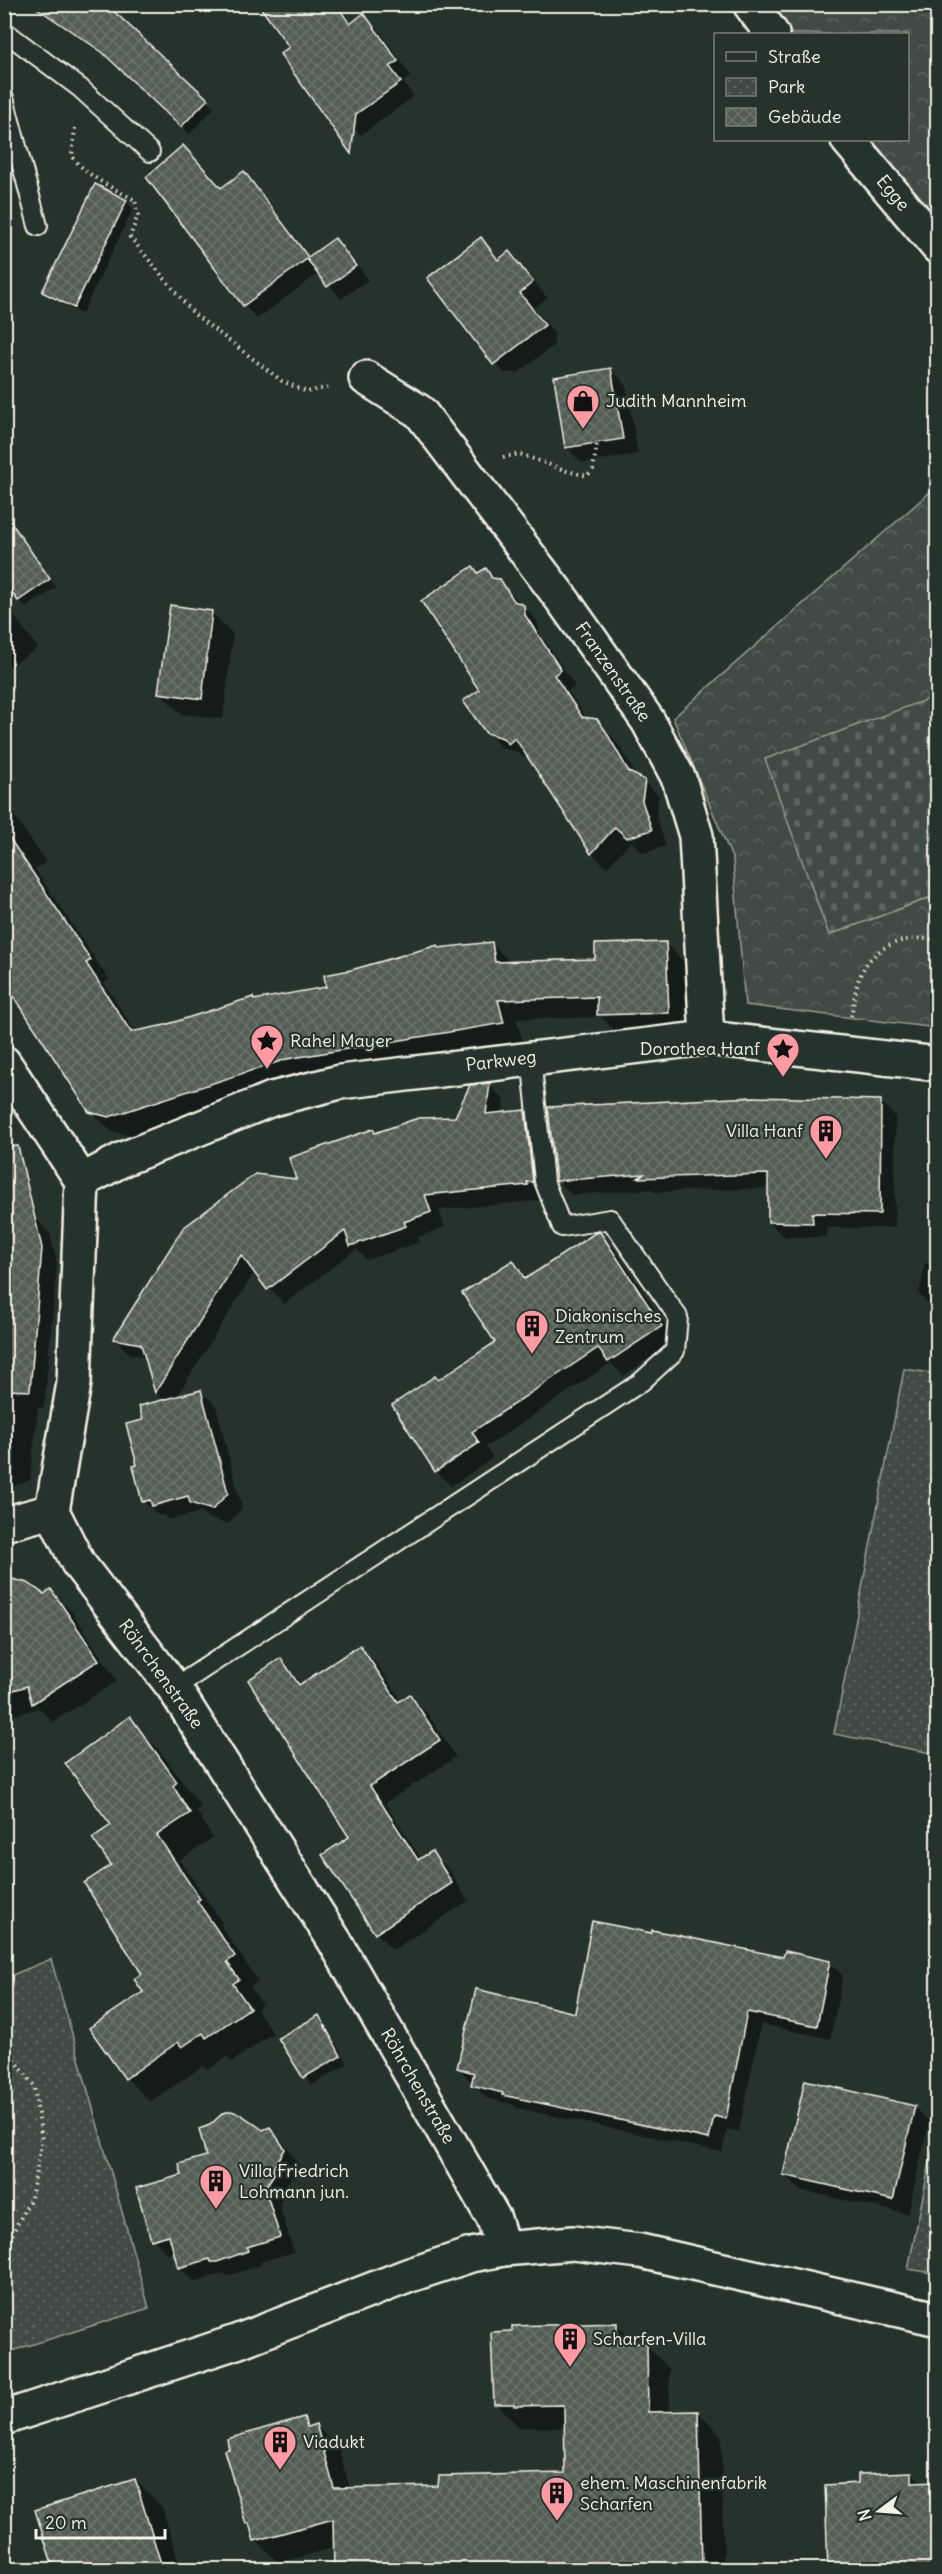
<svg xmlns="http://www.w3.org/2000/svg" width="942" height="2574" viewBox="0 0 942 2574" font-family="Delius,sans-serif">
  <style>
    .forest { fill: url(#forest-crowns); stroke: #9a9e96; stroke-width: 1.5 }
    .cemetery { fill: url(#cemetery-stones); stroke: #9a9e96; stroke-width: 1.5 }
    .park { fill: url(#park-dots); stroke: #9a9e96; stroke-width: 1.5 }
    .shadow { fill: #0007; fill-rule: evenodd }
    .building { fill: url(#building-cross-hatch); stroke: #f4f1e8; stroke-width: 1.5 }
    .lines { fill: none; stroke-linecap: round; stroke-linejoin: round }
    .lane-casing { stroke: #f4f1e8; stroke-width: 22 }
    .street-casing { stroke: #f4f1e8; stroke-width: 38 }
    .secondary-casing { stroke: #f4f1e8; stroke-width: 38 }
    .path { stroke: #f4f1e8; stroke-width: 4; stroke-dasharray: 1.5 4.5; stroke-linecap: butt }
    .lane { stroke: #26332d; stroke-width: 18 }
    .street { stroke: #26332d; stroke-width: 33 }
    .secondary { stroke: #26332d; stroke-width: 33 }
    .labels { text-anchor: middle; stroke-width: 4.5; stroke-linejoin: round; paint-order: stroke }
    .street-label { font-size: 18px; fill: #f4f1e8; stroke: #26332d }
    .poi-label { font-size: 18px; fill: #f4f1e8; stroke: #26332d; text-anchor: start }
  </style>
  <defs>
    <pattern id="forest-crowns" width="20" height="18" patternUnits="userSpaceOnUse" patternTransform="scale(1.5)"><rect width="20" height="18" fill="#414b45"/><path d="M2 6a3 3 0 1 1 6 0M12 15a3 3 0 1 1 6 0" fill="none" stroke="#5d6560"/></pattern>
    <pattern id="cemetery-stones" width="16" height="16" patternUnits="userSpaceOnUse" patternTransform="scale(1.5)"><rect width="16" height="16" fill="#414b45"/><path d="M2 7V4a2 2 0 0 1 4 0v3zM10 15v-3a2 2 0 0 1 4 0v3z" fill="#5d6560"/></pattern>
    <pattern id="park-dots" width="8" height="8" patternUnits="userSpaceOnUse" patternTransform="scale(1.5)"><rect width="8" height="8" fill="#414b45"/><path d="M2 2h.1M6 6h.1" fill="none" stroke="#5d6560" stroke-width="1.8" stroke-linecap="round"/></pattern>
    <pattern id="building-cross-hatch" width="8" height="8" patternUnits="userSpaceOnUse" patternTransform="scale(1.5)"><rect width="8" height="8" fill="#525c55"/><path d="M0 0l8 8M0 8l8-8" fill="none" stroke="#6c746d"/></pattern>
  </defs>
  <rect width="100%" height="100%" fill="#26332d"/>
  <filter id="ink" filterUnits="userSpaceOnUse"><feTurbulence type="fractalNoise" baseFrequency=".0167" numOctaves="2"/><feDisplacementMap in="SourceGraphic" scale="12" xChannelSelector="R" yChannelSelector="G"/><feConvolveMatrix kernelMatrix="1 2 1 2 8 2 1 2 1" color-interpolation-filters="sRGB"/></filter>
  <g filter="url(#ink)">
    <g class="forest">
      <path d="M 770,5 L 937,5 L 937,221 L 867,140 L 908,140 L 908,34 L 792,34 Z"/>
      <path d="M 937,486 L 937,701 L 936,697 L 829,935 L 937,895 L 937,1028 L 745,1005 L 733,860 L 673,718 Z"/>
    </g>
    <path class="cemetery" d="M 936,696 L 937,895 L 829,935 L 765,759 Z"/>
    <g class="park">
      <path d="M 904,1369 L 937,1374 L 937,1754 L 834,1734 Z"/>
      <path d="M 51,1959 L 149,2308 L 5,2353 L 5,1978 Z"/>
      <path d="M 937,2128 L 937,2274 L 908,2269 Z"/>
    </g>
    <g class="shadow">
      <path d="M 31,4 L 109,4 L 107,7 L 214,108 L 190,134 L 111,60 Z"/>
      <path d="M 260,4 L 339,4 L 352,24 L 364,15 L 378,29 L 411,76 L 403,82 L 414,96 L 361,135 L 313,93 L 291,47 Z"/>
      <path d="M 243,173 L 257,186 L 310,258 L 335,240 L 349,254 L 368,280 L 341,299 L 319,273 L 257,319 L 244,305 L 148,177 L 222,189 Z"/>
      <path d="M 126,201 L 133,209 L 82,314 L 52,299 L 44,292 Z"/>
      <path d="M 481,239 L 500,260 L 509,253 L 524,268 L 547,298 L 534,308 L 554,333 L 554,345 L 518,373 L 505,373 L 490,358 Z"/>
      <path d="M 4,338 L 11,344 L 4,364 Z"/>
      <path d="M 611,369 L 626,385 L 638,454 L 582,463 L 567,448 Z"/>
      <path d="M 8,519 L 56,587 L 26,608 L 19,600 Z"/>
      <path d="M 473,568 L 479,574 L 486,570 L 499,580 L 538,622 L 539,632 L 575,686 L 568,691 L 587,719 L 596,721 L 612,736 L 620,747 L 638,778 L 644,781 L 659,796 L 656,817 L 666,846 L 643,853 L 631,841 L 607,868 L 592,853 L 528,755 L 524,758 L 518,752 L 502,748 L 487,732 L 481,691 Z"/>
      <path d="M 9,609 L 38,648 L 4,670 L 4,612 Z"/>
      <path d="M 211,612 L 233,634 L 223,719 L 181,714 L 160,693 Z"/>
      <path d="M 4,800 L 46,862 L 35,869 L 109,980 L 104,983 L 136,1033 L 166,1027 L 253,999 L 255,1001 L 328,989 L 351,971 L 437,947 L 440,949 L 492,944 L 511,963 L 597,960 L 666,944 L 685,963 L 688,1032 L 618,1034 L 601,1017 L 516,1019 L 523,1042 L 307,1078 L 130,1136 L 111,1131 L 91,1111 L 4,980 Z"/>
      <path d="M 489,1085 L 504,1100 L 503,1114 L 525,1111 L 540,1127 L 542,1200 L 439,1210 L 445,1227 L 418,1237 L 420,1242 L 367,1260 L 356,1249 L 284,1304 L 255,1271 L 176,1398 L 201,1391 L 216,1406 L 242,1508 L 228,1524 L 207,1518 L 200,1512 L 168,1520 L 163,1515 L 159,1516 L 143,1501 L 139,1466 L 144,1421 L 165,1401 L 156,1392 L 146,1357 L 130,1354 L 115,1339 L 298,1180 L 373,1130 L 377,1134 L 456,1118 Z"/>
      <path d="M 880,1101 L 895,1116 L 895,1228 L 826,1228 L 827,1237 L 784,1237 L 769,1222 L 769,1188 L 654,1192 L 651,1189 L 572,1195 L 557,1180 Z"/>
      <path d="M 4,1134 L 24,1169 L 4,1180 Z"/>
      <path d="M 4,1182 L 50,1234 L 57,1264 L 44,1408 L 38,1408 L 30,1480 L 4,1490 Z"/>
      <path d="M 600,1234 L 614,1248 L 676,1341 L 623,1376 L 611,1363 L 486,1447 L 493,1458 L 451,1486 L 436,1471 L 394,1406 L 438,1382 L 497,1342 L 512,1262 L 529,1279 Z"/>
      <path d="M 925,1263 L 938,1266 L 938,1309 L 932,1308 L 919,1294 Z"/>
      <path d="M 4,1578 L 44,1596 L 51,1591 L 71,1611 L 117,1681 L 53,1722 L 39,1708 L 4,1718 Z"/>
      <path d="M 360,1647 L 377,1664 L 402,1701 L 410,1696 L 427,1713 L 456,1757 L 385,1803 L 422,1860 L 432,1853 L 449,1870 L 468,1901 L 393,1950 L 376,1933 L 325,1855 L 351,1838 L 281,1660 L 303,1685 Z"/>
      <path d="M 134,1724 L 158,1749 L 201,1807 L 196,1810 L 213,1838 L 180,1860 L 223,1924 L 221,1926 L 258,1981 L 250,1987 L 262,2004 L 257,2009 L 273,2033 L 232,2062 L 227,2057 L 208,2070 L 203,2066 L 150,2102 L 126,2078 L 145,1992 L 144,1974 L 113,1866 L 113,1825 Z"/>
      <path d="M 829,1962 L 843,1976 L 830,2039 L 761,2024 L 739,2131 L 727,2129 L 722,2152 L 517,2108 L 514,2105 L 486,2098 L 459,2068 L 576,2015 Z"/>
      <path d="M 318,2017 L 326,2025 L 348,2064 L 312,2085 L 305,2077 Z"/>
      <path d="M 914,2107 L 929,2122 L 908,2214 L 800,2190 L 785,2174 Z"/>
      <path d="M 270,2129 L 284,2143 L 299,2165 L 287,2184 L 288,2189 L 279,2204 L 294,2252 L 260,2262 L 262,2265 L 227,2276 L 224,2273 L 194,2282 L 179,2267 L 175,2252 L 167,2254 L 153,2239 L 184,2176 L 208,2157 Z"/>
      <path d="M 616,2324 L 636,2345 L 646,2345 L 669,2368 L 670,2413 L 698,2412 L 721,2435 L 724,2570 L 336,2570 L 335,2547 L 279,2563 L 255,2540 L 252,2529 L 247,2523 L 303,2419 L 311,2427 L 316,2426 L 339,2449 L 350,2489 L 440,2487 L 567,2475 L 566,2428 L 519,2427 L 496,2404 ZM 340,2516 L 341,2518 L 265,2539 L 265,2536 Z"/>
      <path d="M 912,2473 L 922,2483 L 860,2485 Z"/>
      <path d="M 135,2480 L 162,2507 L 181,2570 L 55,2570 Z"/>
    </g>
    <g class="building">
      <path d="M 31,4 L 106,4 L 208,99 L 181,127 L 102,52 Z"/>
      <path d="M 258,4 L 336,4 L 350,24 L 364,13 L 398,61 L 390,67 L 401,82 L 356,114 L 351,154 L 280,54 L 289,47 Z"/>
      <path d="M 183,145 L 221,188 L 244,171 L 308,257 L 335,238 L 356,266 L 327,287 L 307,259 L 243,306 L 146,177 Z"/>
      <path d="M 95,184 L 127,200 L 74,308 L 42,292 Z"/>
      <path d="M 481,237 L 498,260 L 509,251 L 533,282 L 520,293 L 545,325 L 493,365 L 427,278 Z"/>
      <path d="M 611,368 L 623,439 L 565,448 L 554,377 Z"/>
      <path d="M 4,512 L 50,579 L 18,601 L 4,582 Z"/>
      <path d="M 473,566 L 478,573 L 486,568 L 492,578 L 500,579 L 514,601 L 524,605 L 525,615 L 561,670 L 554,675 L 582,717 L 597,719 L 605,730 L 629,772 L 645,780 L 642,801 L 652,830 L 627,838 L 615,827 L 591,854 L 515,738 L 508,744 L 503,738 L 486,733 L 463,701 L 479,690 L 421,601 Z"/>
      <path d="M 170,605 L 212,611 L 202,699 L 158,693 Z"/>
      <path d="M 4,830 L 91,960 L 86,963 L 131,1032 L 165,1025 L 253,997 L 254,1000 L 326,987 L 324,975 L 351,970 L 438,945 L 438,948 L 492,942 L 495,962 L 595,959 L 595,944 L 666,942 L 669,1013 L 597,1015 L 597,997 L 498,1000 L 504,1023 L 287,1059 L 109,1117 L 89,1112 L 4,981 Z"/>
      <path d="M 490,1083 L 486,1114 L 525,1110 L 533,1182 L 527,1182 L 528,1185 L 425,1195 L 431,1212 L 404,1222 L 406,1226 L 350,1246 L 345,1231 L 267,1290 L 241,1255 L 155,1393 L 141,1344 L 113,1339 L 183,1228 L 255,1174 L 296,1179 L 289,1158 L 373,1129 L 375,1133 L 418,1118 L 455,1117 L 470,1085 Z"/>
      <path d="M 754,1097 L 881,1100 L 880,1214 L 812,1213 L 813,1223 L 768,1222 L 768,1174 L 638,1178 L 644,1174 L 556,1181 L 548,1107 Z"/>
      <path d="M 18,1146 L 42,1248 L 30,1391 L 4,1390 L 4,1147 Z"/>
      <path d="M 600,1232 L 662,1326 L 608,1362 L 598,1348 L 472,1432 L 479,1443 L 435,1472 L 392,1405 L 435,1376 L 438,1380 L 495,1342 L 462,1293 L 513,1260 L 525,1279 L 595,1233 Z"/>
      <path d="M 201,1390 L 228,1493 L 212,1510 L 190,1503 L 188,1496 L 152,1506 L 150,1500 L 142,1502 L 133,1466 L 137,1465 L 126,1424 L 143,1420 L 139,1406 Z"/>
      <path d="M 4,1577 L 28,1583 L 44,1594 L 51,1589 L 99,1660 L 32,1704 L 27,1686 L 4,1693 Z"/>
      <path d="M 360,1645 L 398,1702 L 410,1694 L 440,1740 L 370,1786 L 418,1860 L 432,1851 L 452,1883 L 375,1934 L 322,1855 L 349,1837 L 248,1680 L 281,1658 L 299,1685 Z"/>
      <path d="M 130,1716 L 177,1782 L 173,1786 L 190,1813 L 157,1835 L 200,1899 L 197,1901 L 235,1956 L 227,1962 L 239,1979 L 233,1984 L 250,2008 L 206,2038 L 203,2033 L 182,2047 L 178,2042 L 125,2079 L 89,2028 L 143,1992 L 134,1979 L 142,1974 L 84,1883 L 111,1865 L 92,1838 L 111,1825 L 65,1763 Z"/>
      <path d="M 592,1921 L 652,1933 L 652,1930 L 783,1957 L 785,1951 L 830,1961 L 817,2026 L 747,2012 L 726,2119 L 714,2116 L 709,2139 L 502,2095 L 503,2093 L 471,2085 L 474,2073 L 457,2068 L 476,1989 L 575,2013 Z"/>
      <path d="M 319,2015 L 341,2056 L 303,2078 L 278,2038 Z"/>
      <path d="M 805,2080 L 915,2106 L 893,2200 L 783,2175 Z"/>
      <path d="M 231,2111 L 240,2114 L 263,2130 L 270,2127 L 285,2149 L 273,2169 L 274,2174 L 265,2188 L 280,2237 L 247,2247 L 248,2251 L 217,2262 L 211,2262 L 210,2259 L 178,2268 L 169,2235 L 151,2240 L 136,2188 L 182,2175 L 179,2164 L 206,2156 L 199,2129 L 210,2125 L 223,2113 Z"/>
      <path d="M 617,2323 L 617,2344 L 647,2343 L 648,2412 L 698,2411 L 702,2563 L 523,2567 L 523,2570 L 334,2570 L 333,2519 L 254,2541 L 249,2523 L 246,2524 L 224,2450 L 229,2449 L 227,2439 L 304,2417 L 307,2427 L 316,2424 L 334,2488 L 438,2486 L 439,2476 L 565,2473 L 564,2405 L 514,2406 L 514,2404 L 494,2404 L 491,2332 L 512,2331 L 512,2326 Z"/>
      <path d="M 912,2472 L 912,2482 L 938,2481 L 938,2570 L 828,2570 L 825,2485 L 858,2483 L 858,2474 Z"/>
      <path d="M 135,2479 L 163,2570 L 54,2570 L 35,2510 Z"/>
    </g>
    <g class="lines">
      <g class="lane-casing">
        <g id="lane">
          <path d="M 4,31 L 80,88 L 150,152"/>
          <path d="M 4,98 L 38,226"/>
          <path d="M 174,1688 L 641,1382 L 675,1351 L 678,1317 L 610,1219 L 562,1227 L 544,1181 L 531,1057"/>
        </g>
      </g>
      <g class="street-casing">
        <g id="street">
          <path d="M 750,4 L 772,34"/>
          <path d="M 848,140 L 938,247"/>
          <path d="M 366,378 L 420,412 L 564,602 L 648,721 L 679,779 L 696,836 L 707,1038"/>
          <path d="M 4,1063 L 82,1181 L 74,1383 L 52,1511 L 78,1563 L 174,1688 L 334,1940 L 494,2219 L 503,2249"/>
          <path d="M 82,1181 L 123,1159 L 272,1099 L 340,1082 L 707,1038 L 938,1064"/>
          <path d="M 4,1524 L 52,1511"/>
        </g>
      </g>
      <g class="secondary-casing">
        <path id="secondary" d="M 4,2418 L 236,2342 L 410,2275 L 471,2255 L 503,2249 L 573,2243 L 640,2251 L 938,2319"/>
      </g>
      <g class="path">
        <path d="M 75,128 L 72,156 C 87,177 113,188 135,200 L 138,215 L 130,237 L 194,314 L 282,381 L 307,392 L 330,387"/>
        <path d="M 503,457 L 520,454 L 567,471 L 587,476 L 593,469 L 597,443"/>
        <path d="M 851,1016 C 854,1003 855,986 861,974 C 873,945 909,933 938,941"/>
        <path d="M 4,2045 L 34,2086 L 42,2140 L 31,2198 L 4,2250"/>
      </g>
      <use href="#lane" class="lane"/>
      <use href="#street" class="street"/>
      <use href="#secondary" class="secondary"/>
    </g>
  </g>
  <defs>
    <g id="shop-pin" transform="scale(1.725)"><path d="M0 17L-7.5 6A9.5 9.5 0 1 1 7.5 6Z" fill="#ff9aa2" stroke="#26332d"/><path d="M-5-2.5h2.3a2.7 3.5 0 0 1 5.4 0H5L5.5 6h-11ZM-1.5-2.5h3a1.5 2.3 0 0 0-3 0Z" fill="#111"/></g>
    <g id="sight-pin" transform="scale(1.725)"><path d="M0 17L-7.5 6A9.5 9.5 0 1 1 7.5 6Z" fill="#ff9aa2" stroke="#26332d"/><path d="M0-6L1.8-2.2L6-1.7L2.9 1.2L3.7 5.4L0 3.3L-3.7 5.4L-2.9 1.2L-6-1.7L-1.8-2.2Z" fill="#111"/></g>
    <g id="building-pin" transform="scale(1.725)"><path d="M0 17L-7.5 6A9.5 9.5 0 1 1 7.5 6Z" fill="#ff9aa2" stroke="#26332d"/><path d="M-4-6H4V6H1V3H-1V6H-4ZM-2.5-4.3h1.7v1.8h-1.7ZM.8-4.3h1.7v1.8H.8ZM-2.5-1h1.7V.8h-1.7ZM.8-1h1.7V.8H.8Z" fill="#111"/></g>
  </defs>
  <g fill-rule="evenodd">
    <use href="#shop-pin" x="583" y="401"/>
    <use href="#sight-pin" x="267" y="1041"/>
    <use href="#sight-pin" x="783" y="1049"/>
    <use href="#building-pin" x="826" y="1131"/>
    <use href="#building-pin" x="532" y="1326"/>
    <use href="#building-pin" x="216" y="2181"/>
    <use href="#building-pin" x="570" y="2339"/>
    <use href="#building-pin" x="280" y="2442"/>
    <use href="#building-pin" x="557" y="2493"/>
  </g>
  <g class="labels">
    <g class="street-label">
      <text transform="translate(893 193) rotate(50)" y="6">Egge</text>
      <text transform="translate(613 672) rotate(55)" y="6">Franzenstraße</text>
      <text transform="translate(501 1061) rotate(-7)" y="6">Parkweg</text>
      <text transform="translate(161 1674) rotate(54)" y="6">Röhrchenstraße</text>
      <text transform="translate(418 2086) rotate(60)" y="6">Röhrchenstraße</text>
    </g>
    <g class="poi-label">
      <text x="606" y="407">Judith Mannheim</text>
      <text x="290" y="1047">Rahel Mayer</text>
      <text x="760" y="1055" text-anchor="end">Dorothea Hanf</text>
      <text x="803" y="1137" text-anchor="end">Villa Hanf</text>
      <text x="555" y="1322">Diakonisches<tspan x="555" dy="21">Zentrum</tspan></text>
      <text x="239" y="2177">Villa Friedrich<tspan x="239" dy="21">Lohmann jun.</tspan></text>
      <text x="593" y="2345">Scharfen-Villa</text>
      <text x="303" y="2448">Viadukt</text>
      <text x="580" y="2489">ehem. Maschinenfabrik<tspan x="580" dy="21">Scharfen</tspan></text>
    </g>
  </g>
  <rect width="942" height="2574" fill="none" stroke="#26332d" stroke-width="24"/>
  <rect x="12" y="12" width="918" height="2550" fill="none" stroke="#f4f1e8" stroke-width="2" filter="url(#ink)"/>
  <rect x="714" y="33" width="195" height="108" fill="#26332d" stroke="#787f78" stroke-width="1.5"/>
  <rect x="726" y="52" width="30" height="9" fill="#26332d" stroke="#787f78" stroke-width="1.5"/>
  <text x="768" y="63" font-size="18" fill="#f4f1e8">Straße</text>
  <rect x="726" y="78" width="30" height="18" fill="url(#park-dots)" stroke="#787f78" stroke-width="1.5"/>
  <text x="768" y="93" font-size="18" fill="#f4f1e8">Park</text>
  <rect x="726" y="108" width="30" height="18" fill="url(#building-cross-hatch)" stroke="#787f78" stroke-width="1.5"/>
  <text x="768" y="123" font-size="18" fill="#f4f1e8">Gebäude</text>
  <g transform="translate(879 2511) rotate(254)" stroke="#26332d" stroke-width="4.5" paint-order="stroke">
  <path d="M0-4.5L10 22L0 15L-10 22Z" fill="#f4f1e8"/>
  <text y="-9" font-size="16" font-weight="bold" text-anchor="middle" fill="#f4f1e8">N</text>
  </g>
  <path d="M36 2529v9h129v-9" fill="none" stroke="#f4f1e8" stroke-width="3"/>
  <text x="45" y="2529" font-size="18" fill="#f4f1e8" stroke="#26332d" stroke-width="4.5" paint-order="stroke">20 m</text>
</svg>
